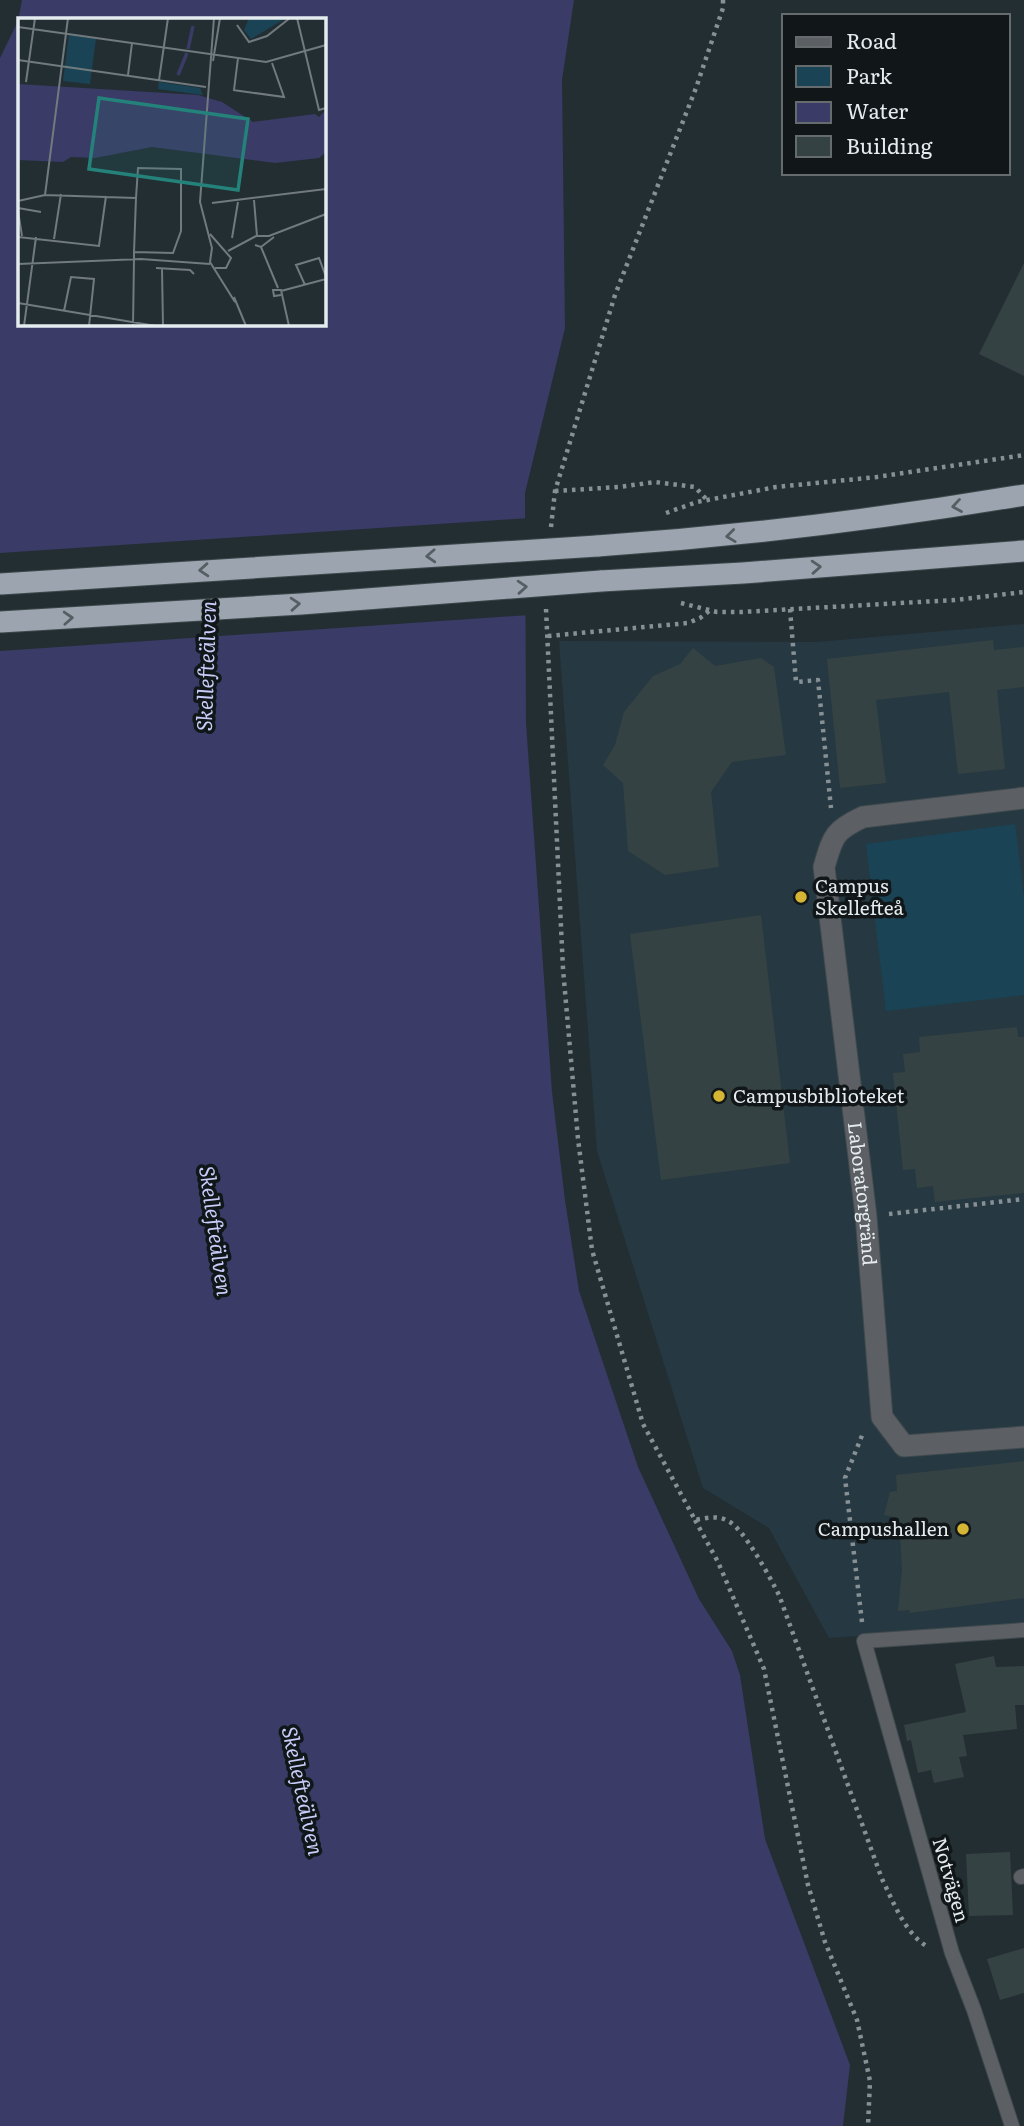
<svg xmlns="http://www.w3.org/2000/svg" width="1024" height="2126" viewBox="0 0 1024 2126" font-family="Literata,serif">
  <style>
    .built { fill: #263841 }
    .green { fill: #1a4455 }
    .water { fill: #3a3b66; fill-rule: evenodd }
    .pier { fill: #232e33 }
    .building { fill: #354243 }
    .lines { fill: none; stroke-linecap: round; stroke-linejoin: round }
    .lane-casing { stroke: #3e494d; stroke-width: 16 }
    .street-casing { stroke: #3e494d; stroke-width: 23 }
    .highway-casing { stroke: #3e494d; stroke-width: 23 }
    .path { stroke: #879094; stroke-width: 4.5; stroke-dasharray: 3.5 5; stroke-linecap: butt }
    .lane { stroke: #5c5f63; stroke-width: 14 }
    .street { stroke: #5c5f63; stroke-width: 21 }
    .highway { stroke: #9ca5af; stroke-width: 21 }
    .highway-bridge-casing { stroke: #3e494d; stroke-width: 23; stroke-linecap: butt }
    .highway-bridge { stroke: #9ca5af; stroke-width: 21 }
    .oneway { stroke: #565e64 }
    .poi-dot { fill: #d5b534; stroke: #111618; stroke-width: 2.5 }
    .labels { text-anchor: middle; stroke-width: 7; stroke-linejoin: round; paint-order: stroke }
    .poi-label { font-size: 19px; fill: #e5ecef; stroke: #111618; text-anchor: start }
    .street-label { font-size: 19px; fill: #e5ecef; stroke: #111618 }
    .water-label { font-size: 21px; font-style: italic; fill: #c8ccf8; stroke: #111618 }
    .inset-river { fill: none; stroke: #3a3b66; stroke-width: 3.5 }
    .inset-road { fill: none; stroke: #717a7e; stroke-width: 2 }
    .view { fill: #24827b; fill-opacity: 0.15; stroke: #24827b; stroke-width: 3.5 }
    .inset-edge { fill: none; stroke: #e5ecef; stroke-width: 3.5 }
  </style>
  <rect width="100%" height="100%" fill="#232e33"/>
  <path class="built" d="M 1024,624 L 1024,1624 L 829,1638 L 769,1528 L 703,1488 L 597,1151 L 559,641 L 817,642 Z"/>
  <path class="green" d="M 1015,824 L 1024,897 L 1024,995 L 886,1011 L 866,844 Z"/>
  <path class="water" d="M 22,0 L 574,0 L 562,80 L 565,328 L 525,493 L 526,723 L 552,1092 L 565,1200 L 579,1291 L 638,1467 L 699,1599 L 732,1651 L 740,1675 L 765,1839 L 850,2065 L 843,2126 L 0,2126 L 0,58 L 18,21 ZM 19,19 L 324,19 L 324,324 L 19,324 Z"/>
  <path class="pier" d="M 529,518 L 529,615 L 0,651 L 0,553 Z"/>
  <g class="building">
    <path d="M 1024,263 L 1024,376 L 979,354 Z"/>
    <path d="M 993,640 L 994,650 L 1024,647 L 1024,687 L 997,690 L 1005,769 L 958,774 L 949,692 L 876,700 L 886,783 L 840,788 L 827,659 Z"/>
    <path d="M 693,648 L 715,666 L 761,658 L 774,667 L 786,755 L 732,762 L 711,792 L 719,867 L 665,875 L 628,851 L 623,783 L 603,765 L 615,745 L 624,712 L 653,676 L 680,664 Z"/>
    <path d="M 761,915 L 790,1163 L 661,1180 L 630,934 Z"/>
    <path d="M 1017,1027 L 1018,1037 L 1024,1037 L 1024,1193 L 935,1202 L 933,1186 L 917,1188 L 915,1169 L 903,1170 L 893,1073 L 905,1072 L 903,1054 L 920,1052 L 919,1037 Z"/>
    <path d="M 1024,1461 L 1024,1598 L 910,1613 L 909,1610 L 898,1611 L 902,1570 L 899,1518 L 884,1515 L 890,1492 L 897,1491 L 896,1475 Z"/>
    <path d="M 994,1656 L 996,1667 L 1024,1666 L 1024,1705 L 1015,1705 L 1017,1729 L 963,1735 L 967,1756 L 959,1757 L 964,1777 L 934,1783 L 931,1770 L 918,1773 L 911,1740 L 907,1741 L 904,1725 L 966,1712 L 955,1664 Z"/>
    <path d="M 1010,1852 L 1013,1915 L 969,1916 L 966,1854 Z"/>
    <path d="M 1024,1948 L 1024,1993 L 1000,2000 L 987,1959 Z"/>
  </g>
  <g class="lines">
    <g class="lane-casing">
      <g id="lane">
        <path d="M 1021,1877 L 1024,1876"/>
        <path d="M 1012,2126 L 974,2010 L 952,1953 L 864,1641 L 1024,1630"/>
      </g>
    </g>
    <g class="street-casing">
      <g id="street">
        <path id="s1" d="M 1024,798 L 863,817 C 833,831 833,837 824,867 L 866,1216 L 882,1417 L 904,1446 L 1024,1437"/>
      </g>
    </g>
    <g class="highway-casing">
      <g id="highway">
        <path d="M 597,546 C 741,536 882,519 1024,495"/>
        <path d="M 601,581 L 743,573 L 1024,551"/>
      </g>
    </g>
    <g class="path">
      <path d="M 555,491 L 619,487 L 655,482 L 695,487 L 707,500"/>
      <path d="M 666,513 L 697,502 L 776,487 L 877,477 L 1024,455"/>
      <path d="M 551,527 L 555,491 L 615,295 L 696,88 L 723,8 L 723,0"/>
      <path d="M 681,603 L 717,612 L 741,612 L 955,600 L 1024,592"/>
      <path d="M 546,609 L 563,969 L 578,1139 L 592,1250 L 643,1424 L 695,1520 C 706,1518 718,1515 728,1521 C 743,1527 771,1579 779,1595 L 882,1879 C 893,1901 905,1934 928,1947"/>
      <path d="M 790,609 L 796,682 L 818,680 L 831,808"/>
      <path d="M 548,636 L 688,623 L 700,618 L 709,611"/>
      <path d="M 889,1214 L 1024,1199"/>
      <path d="M 695,1520 L 718,1562 L 764,1669 L 808,1885 L 825,1942 L 857,2020 L 870,2081 L 868,2126"/>
      <path d="M 862,1622 L 845,1478 L 863,1433"/>
    </g>
    <use href="#lane" class="lane"/>
    <use href="#street" class="street"/>
    <use href="#highway" class="highway"/>
    <g class="highway-bridge-casing">
      <g id="highway-bridge">
        <path d="M 0,584 L 597,546"/>
        <path d="M 0,622 L 301,604 L 601,581"/>
      </g>
    </g>
    <use href="#highway-bridge" class="highway-bridge"/>
  </g>
  <defs><path id="oneway-chevron" d="M-2-3.5L2.5 0L-2 3.5" fill="none" stroke-width="1.6" stroke-linecap="round" stroke-linejoin="round" transform="scale(1.75)"/></defs>
  <g class="oneway">
    <use href="#oneway-chevron" transform="translate(957 506) rotate(171)"/>
    <use href="#oneway-chevron" transform="translate(731 536) rotate(173)"/>
    <use href="#oneway-chevron" transform="translate(431 556) rotate(177)"/>
    <use href="#oneway-chevron" transform="translate(816 567) rotate(-4)"/>
    <use href="#oneway-chevron" transform="translate(204 570) rotate(176)"/>
    <use href="#oneway-chevron" transform="translate(522 587) rotate(-4)"/>
    <use href="#oneway-chevron" transform="translate(295 604) rotate(-4)"/>
    <use href="#oneway-chevron" transform="translate(68 618) rotate(-3)"/>
  </g>
  <g class="poi-dot">
    <circle cx="801" cy="897" r="7"/>
    <circle cx="719" cy="1096" r="7"/>
    <circle cx="963" cy="1529" r="7"/>
  </g>
  <g class="labels">
    <g class="poi-label">
      <text x="815" y="893">Campus<tspan x="815" dy="22">Skellefteå</tspan></text>
      <text x="733" y="1103">Campusbiblioteket</text>
      <text x="949" y="1536" text-anchor="end">Campushallen</text>
    </g>
    <g class="street-label">
      <text dy="7" stroke="none"><textPath href="#s1" startOffset="558">Laboratorgränd</textPath></text>
      <text transform="translate(951 1880) rotate(74)" y="7">Notvägen</text>
    </g>
    <g class="water-label">
      <text transform="translate(207 666) rotate(-88)" y="7">Skellefteälven</text>
      <text transform="translate(215 1231) rotate(82)" y="7">Skellefteälven</text>
      <text transform="translate(302 1791) rotate(78)" y="7">Skellefteälven</text>
    </g>
  </g>
  <g transform="translate(18 18)">
    <rect width="308" height="308" fill="#232e33"/>
    <path d="M 231,0 L 268,0 L 233,21 L 226,12 ZM 51,17 L 78,21 L 72,66 L 45,63 ZM 141,64 L 182,70 L 185,77 L 140,71 Z" fill="#1a4455"/>
    <path d="M 0,66 L 180,77 L 204,84 L 235,104 L 297,96 L 301,99 L 308,92 L 308,134 L 301,140 L 257,145 L 134,129 L 77,140 L 53,139 L 45,144 L 0,142 Z" fill="#3a3b66"/>
    <path class="inset-river" d="M 170,31 L 175,8M 160,57 L 169,35"/>
    <path class="inset-road" d="M 50,0 L 27,177 L 118,180M 196,0 L 182,184 L 194,230 L 192,244 L 217,284M 279,0 L 301,92 L 308,90M 219,7 L 231,24 L 249,18 L 272,0M 0,9 L 248,44 L 308,27M 0,42 L 188,69M 195,43 L 202,0M 110,57 L 114,25M 141,62 L 150,0M 8,64 L 17,0M 215,72 L 266,79 L 254,45M 216,72 L 220,40M 236,182 L 239,218M 0,183 L 27,177M 194,185 L 308,171M 0,190 L 23,194M 0,193 L 4,218M 192,216 L 213,240 L 208,250 L 197,250M 0,219 L 81,228 L 88,178M 214,220 L 220,184M 36,221 L 43,176M 237,227 L 243,229 L 256,219M 243,229 L 260,270M 210,233 L 238,218 L 251,218 L 308,196M 0,246 L 123,241 L 192,246M 138,250 L 172,252 L 176,256M 144,251 L 145,308M 287,267 L 278,247 L 301,240 L 308,259M 263,273 L 308,261M 263,277 L 256,278 L 255,272 L 263,272 L 271,308M 216,279 L 228,308M 0,285 L 138,308M 46,293 L 53,259 L 76,261 L 71,308M 6,308 L 18,219M 115,308 L 116,241 L 116,234 L 118,180 L 120,150 L 163,151 L 163,213 L 155,235 L 116,234"/>
    <path class="view" d="M 81,80 L 230,101 L 220,172 L 71,151 Z"/>
    <rect width="308" height="308" class="inset-edge"/>
  </g>
  <rect x="782" y="14" width="228" height="161" fill="#111618" stroke="#666c6e" stroke-width="2"/>
  <rect x="796" y="37" width="35" height="10" fill="#5c5f63" stroke="#666c6e" stroke-width="2"/>
  <text x="846" y="49" font-size="21" fill="#e5ecef">Road</text>
  <rect x="796" y="66" width="35" height="21" fill="#1a4455" stroke="#666c6e" stroke-width="2"/>
  <text x="846" y="84" font-size="21" fill="#e5ecef">Park</text>
  <rect x="796" y="102" width="35" height="21" fill="#3a3b66" stroke="#666c6e" stroke-width="2"/>
  <text x="846" y="119" font-size="21" fill="#e5ecef">Water</text>
  <rect x="796" y="136" width="35" height="21" fill="#354243" stroke="#666c6e" stroke-width="2"/>
  <text x="846" y="154" font-size="21" fill="#e5ecef">Building</text>
</svg>
